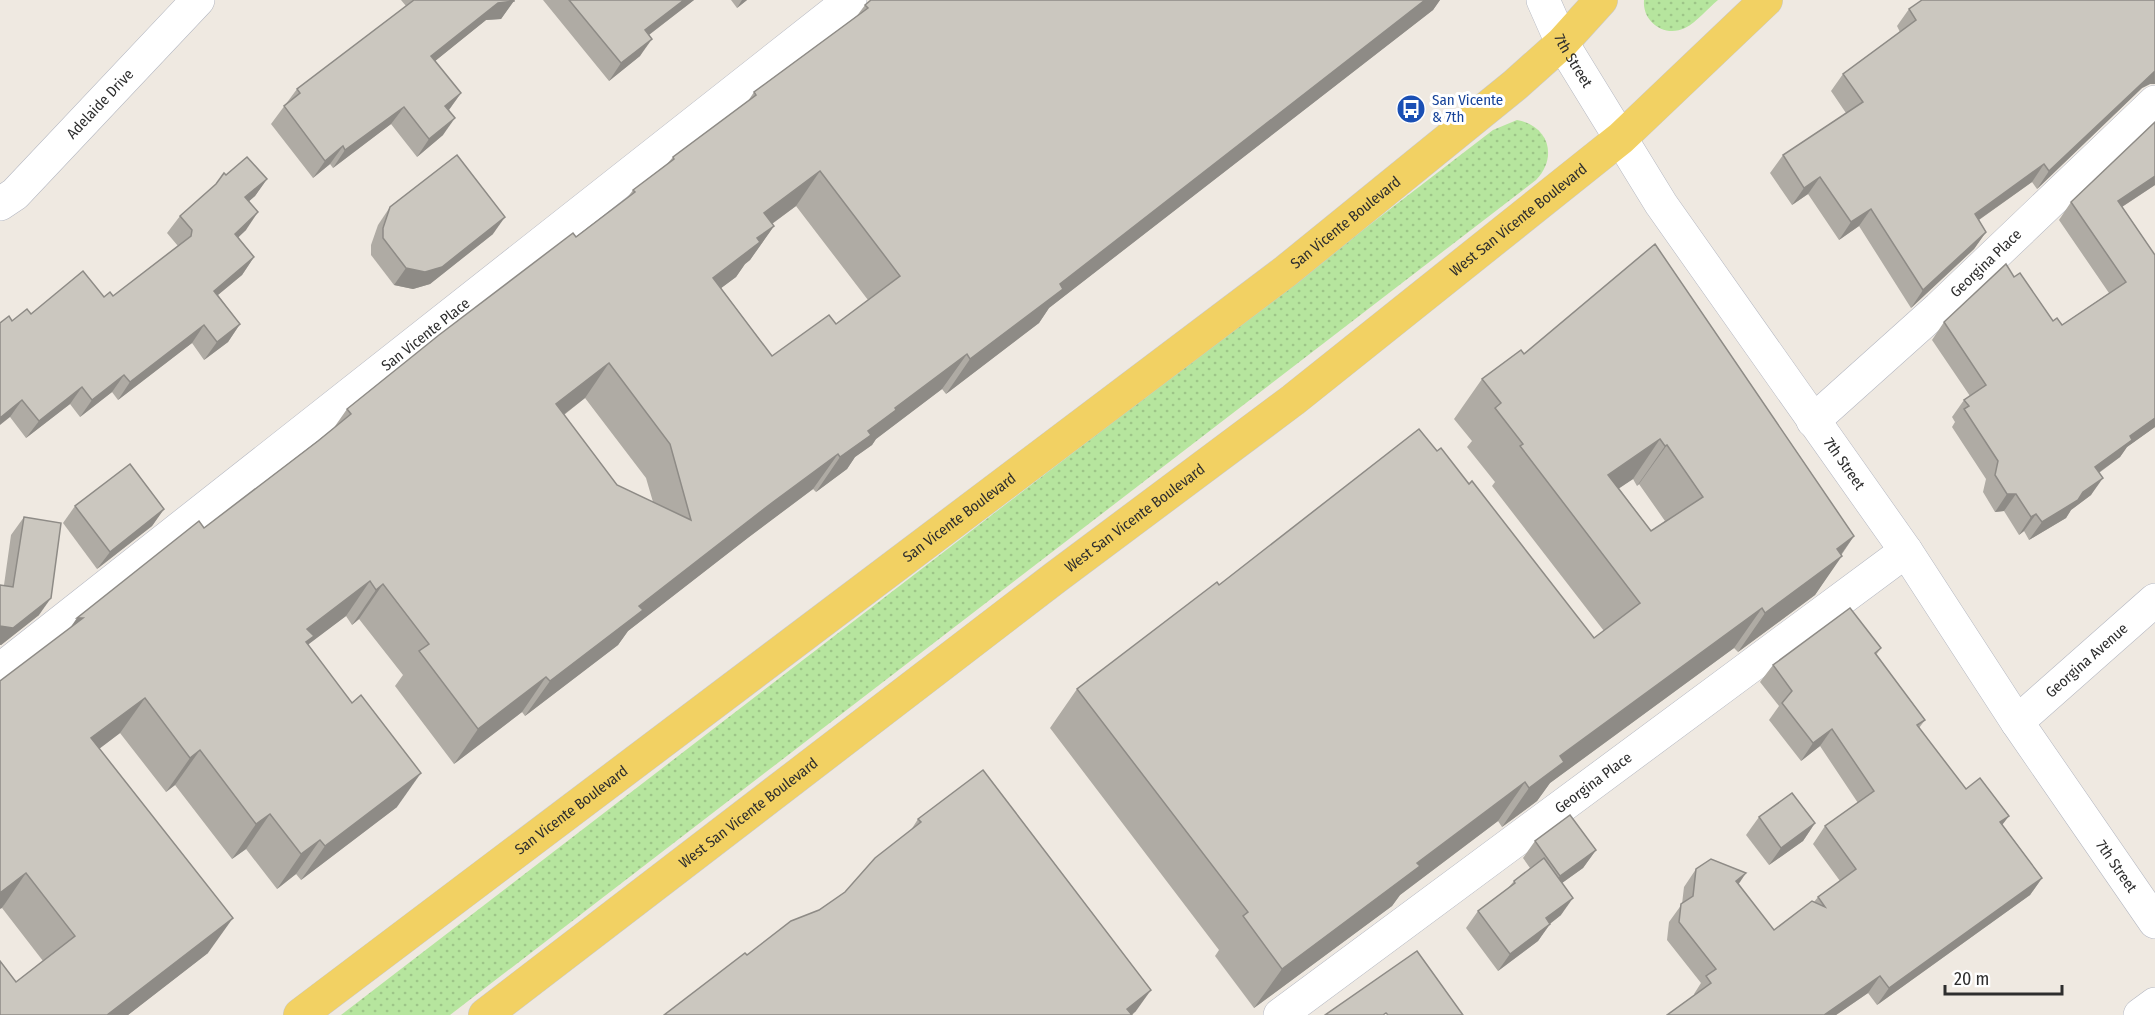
<svg xmlns="http://www.w3.org/2000/svg" width="2155" height="1015" viewBox="0 0 2155 1015" font-family="'Fira Sans Condensed',sans-serif">
  <style>
    .grass { fill: url(#grass-dots) }
    .lines { fill: none; stroke-linecap: round; stroke-linejoin: round }
    .minor-casing { stroke: #b4b7c1; stroke-width: 34 }
    .major-casing { stroke: #c9c9c9; stroke-width: 34 }
    .minor { stroke: #fff; stroke-width: 33 }
    .major { stroke: #f2d163; stroke-width: 33 }
    .wall { fill: #afaba4; fill-rule: evenodd }
    .shaded-wall { fill: #8e8b86 }
    .building { fill: #cbc7bf; stroke: #8e8b86; stroke-width: 1.5; fill-rule: evenodd }
    .labels { text-anchor: middle; stroke-width: 6; stroke-linejoin: round; paint-order: stroke }
    .street-label { font-size: 15px; fill: #2e2e2e; stroke: #fff }
    .transit-label { font-size: 15px; fill: #164399; stroke: #fff; text-anchor: start }
  </style>
  <defs>
    <pattern id="grass-dots" width="8" height="8" patternUnits="userSpaceOnUse" patternTransform="scale(1.5)"><rect width="8" height="8" fill="#b6e59e"/><path d="M2 2h.1M6 6h.1" fill="none" stroke="#9dc588" stroke-width="1.8" stroke-linecap="round"/></pattern>
  </defs>
  <rect width="100%" height="100%" fill="#efe9e1"/>
  <g class="grass">
    <path d="M 1644,0 L 1718,0 C 1708,8 1697,22 1685,28 C 1665,38 1642,22 1644,0 Z"/>
    <path d="M 1517,120 C 1549,126 1558,157 1536,180 L 450,1015 L 341,1015 L 1493,130 Z"/>
  </g>
  <g class="lines">
    <g class="minor-casing">
      <g id="minor">
        <path id="s1" d="M 1543,0 L 1562,43 L 1661,204 L 1906,551 L 2017,722 L 2155,922"/>
        <path id="s2" d="M 0,204 L 15,194 L 198,0"/>
        <path id="s3" d="M 1813,421 L 1939,308 L 2155,102"/>
        <path id="s4" d="M 0,670 L 850,0"/>
        <path id="s5" d="M 2017,722 L 2155,600"/>
        <path id="s6" d="M 1280,1015 L 1906,551"/>
        <path d="M 2140,1015 L 2155,1004"/>
      </g>
    </g>
    <g class="major-casing">
      <g id="major">
        <path id="s7" d="M 300,1015 L 1286,271 L 1515,85 L 1562,43 L 1601,0"/>
        <path id="s8" d="M 485,1015 L 1056,577 L 1293,400 L 1621,138 L 1766,0"/>
      </g>
    </g>
    <use href="#minor" class="minor"/>
    <use href="#major" class="major"/>
  </g>
  <g class="wall">
    <path d="M 401,0 L 514,0 L 501,19 L 486,20 L 435,61 L 461,93 L 449,110 L 443,135 L 417,157 L 391,124 L 333,168 L 330,164 L 313,178 L 271,124 L 297,89 L 406,6 Z"/>
    <path d="M 543,0 L 694,0 L 649,35 L 640,56 L 609,81 Z"/>
    <path d="M 731,0 L 747,0 L 737,8 Z"/>
    <path d="M 871,0 L 1440,0 L 1433,10 L 1049,308 L 1039,323 L 946,394 L 942,389 L 876,439 L 872,445 L 855,457 L 847,469 L 816,492 L 813,489 L 749,537 L 628,631 L 618,645 L 525,716 L 522,712 L 454,764 L 395,686 L 403,675 L 359,619 L 352,625 L 346,616 L 308,644 L 397,807 L 301,880 L 296,874 L 277,889 L 246,849 L 232,859 L 175,785 L 166,792 L 120,733 L 99,749 L 208,953 L 128,1015 L 0,1015 L 16,982 L 43,961 L 2,908 L 204,528 L 333,429 L 347,409 L 627,198 L 633,190 L 667,164 L 673,157 L 748,101 L 754,92 L 856,17 L 865,5 ZM 796,206 L 868,300 L 836,324 L 772,356 L 721,288 L 736,277 L 745,264 L 750,260 L 774,226 L 772,224 ZM 585,398 L 646,478 L 653,502 L 617,485 L 564,415 Z"/>
    <path d="M 2155,0 L 2155,84 L 2150,84 L 2142,88 L 2037,189 L 2032,182 L 1979,220 L 1986,232 L 1974,249 L 1911,308 L 1859,226 L 1839,240 L 1808,194 L 1792,205 L 1770,173 L 1783,155 L 1846,113 L 1831,91 L 1843,74 L 1900,32 L 1897,26 L 1909,9 Z"/>
    <path d="M 2155,122 L 2155,185 L 2122,207 L 2155,255 L 2155,427 L 2127,447 L 2120,457 L 2099,473 L 2091,495 L 2071,510 L 2066,518 L 2029,540 L 2024,531 L 2019,535 L 2004,511 L 1995,512 L 1983,492 L 1986,479 L 1952,427 L 1955,422 L 1952,417 L 1964,400 L 1970,396 L 1932,340 L 1944,322 L 2014,277 L 2053,321 L 2062,325 L 2109,293 L 2059,220 L 2071,202 Z"/>
    <path d="M 226,175 L 267,179 L 255,196 L 248,202 L 246,230 L 238,237 L 254,257 L 242,275 L 218,295 L 240,324 L 228,342 L 204,360 L 192,343 L 118,400 L 112,392 L 80,417 L 70,404 L 26,438 L 10,417 L 12,321 L 104,297 L 113,296 L 178,246 L 167,233 L 180,216 Z"/>
    <path d="M 390,207 L 493,234 L 430,284 L 413,289 L 394,285 L 371,255 L 371,245 L 378,225 Z"/>
    <path d="M 1524,354 L 1854,536 L 1815,595 L 1738,652 L 1734,648 L 1550,783 L 1537,801 L 1502,827 L 1498,821 L 1400,895 L 1392,906 L 1254,1008 L 1215,956 L 1219,950 L 1050,728 L 1077,689 L 1219,585 L 1437,451 L 1469,484 L 1594,638 L 1604,631 L 1492,486 L 1495,482 L 1467,447 L 1472,441 L 1454,419 L 1482,379 ZM 1633,479 L 1637,486 L 1639,484 L 1665,521 L 1651,531 L 1619,488 Z"/>
    <path d="M 75,506 L 164,509 L 152,526 L 97,569 L 63,523 Z"/>
    <path d="M 24,517 L 39,615 L 1,645 L 0,645 L 0,585 L 4,585 L 11,535 Z"/>
    <path d="M 1881,648 L 1876,655 L 1925,720 L 1919,728 L 1966,789 L 2009,816 L 2002,824 L 2042,878 L 2030,895 L 1877,1005 L 1868,993 L 1836,1015 L 1667,1015 L 1695,995 L 1694,994 L 1701,983 L 1667,940 L 1669,922 L 1682,904 L 1684,887 L 1696,869 L 1738,885 L 1774,930 L 1814,902 L 1818,897 L 1840,881 L 1813,844 L 1825,826 L 1858,803 L 1820,746 L 1801,761 L 1769,720 L 1779,706 L 1760,682 L 1773,665 Z"/>
    <path d="M 1759,817 L 1815,823 L 1803,841 L 1769,865 L 1746,835 Z"/>
    <path d="M 918,819 L 1136,1011 L 1132,1015 L 747,955 L 819,910 L 845,892 L 911,830 Z"/>
    <path d="M 1535,841 L 1596,850 L 1583,868 L 1562,883 L 1561,915 L 1550,924 L 1538,941 L 1498,971 L 1466,928 L 1478,911 L 1508,888 L 1514,881 L 1530,868 L 1523,858 Z"/>
  </g>
  <g class="shaded-wall">
    <path d="M 684,0 L 694,0 L 633,47 L 645,30 Z"/>
    <path d="M 742,0 L 747,0 L 737,8 Z"/>
    <path d="M 1425,0 L 1440,0 L 1433,10 L 1049,308 L 1039,323 L 946,394 L 970,359 L 1060,284 Z"/>
    <path d="M 514,1 L 501,19 L 486,20 L 419,74 L 431,56 L 498,3 Z"/>
    <path d="M 652,39 L 640,56 L 609,81 L 621,63 Z"/>
    <path d="M 2155,71 L 2155,84 L 2150,84 L 2142,88 L 2037,189 L 2049,171 Z"/>
    <path d="M 461,93 L 448,111 L 445,106 Z"/>
    <path d="M 404,107 L 391,124 L 333,168 L 345,150 Z"/>
    <path d="M 455,118 L 443,135 L 417,157 L 429,139 Z"/>
    <path d="M 343,146 L 330,164 L 313,178 L 325,161 Z"/>
    <path d="M 2044,164 L 2032,182 L 1963,231 L 1975,214 Z"/>
    <path d="M 820,171 L 796,206 L 740,247 L 764,213 Z"/>
    <path d="M 2155,176 L 2155,185 L 2105,218 L 2118,201 Z"/>
    <path d="M 1820,177 L 1808,194 L 1792,205 L 1804,188 Z"/>
    <path d="M 267,179 L 255,196 L 233,215 L 245,197 Z"/>
    <path d="M 1871,209 L 1859,226 L 1839,240 L 1851,222 Z"/>
    <path d="M 258,212 L 246,230 L 223,252 L 235,234 Z"/>
    <path d="M 505,217 L 493,234 L 430,284 L 413,289 L 394,285 L 406,268 Z"/>
    <path d="M 774,226 L 750,260 L 745,264 L 736,277 L 689,312 L 713,278 L 757,238 Z"/>
    <path d="M 1986,232 L 1974,249 L 1911,308 L 1923,290 Z"/>
    <path d="M 254,257 L 242,275 L 202,308 L 214,291 Z"/>
    <path d="M 240,324 L 228,342 L 204,360 L 217,342 Z"/>
    <path d="M 204,325 L 192,343 L 118,400 L 130,382 Z"/>
    <path d="M 967,354 L 942,389 L 876,439 L 872,445 L 855,457 L 847,469 L 816,492 L 840,457 L 868,431 L 895,408 Z"/>
    <path d="M 609,363 L 585,398 L 532,439 L 556,404 Z"/>
    <path d="M 124,375 L 112,392 L 80,417 L 92,400 Z"/>
    <path d="M 82,387 L 70,404 L 26,438 L 39,421 Z"/>
    <path d="M 22,400 L 10,417 L 0,425 L 0,418 Z"/>
    <path d="M 2155,418 L 2155,427 L 2127,447 L 2120,457 L 2083,484 L 2095,467 L 2130,436 Z"/>
    <path d="M 1660,439 L 1633,479 L 1581,514 L 1608,475 Z"/>
    <path d="M 1667,445 L 1639,484 L 1637,486 L 1665,446 Z"/>
    <path d="M 838,454 L 813,489 L 749,537 L 628,631 L 618,645 L 525,716 L 550,681 L 639,606 L 773,502 Z"/>
    <path d="M 2103,478 L 2091,495 L 2071,510 L 2066,518 L 2029,540 L 2042,522 Z"/>
    <path d="M 2007,494 L 2016,494 L 2004,511 L 1995,512 Z"/>
    <path d="M 164,509 L 152,526 L 97,569 L 110,552 Z"/>
    <path d="M 2036,514 L 2024,531 L 2019,535 L 2031,517 Z"/>
    <path d="M 1854,536 L 1837,560 L 1842,556 L 1815,595 L 1738,652 L 1765,613 L 1837,549 Z"/>
    <path d="M 370,581 L 346,616 L 301,650 L 307,629 Z"/>
    <path d="M 383,584 L 359,619 L 352,625 L 376,590 Z"/>
    <path d="M 51,598 L 39,615 L 1,645 L 0,645 L 0,626 Z"/>
    <path d="M 1762,608 L 1734,648 L 1550,783 L 1537,801 L 1502,827 L 1529,788 L 1560,756 Z"/>
    <path d="M 77,618 L 83,618 L 53,652 Z"/>
    <path d="M 546,677 L 522,712 L 454,764 L 478,729 Z"/>
    <path d="M 145,698 L 120,733 L 67,773 L 91,738 Z"/>
    <path d="M 1832,729 L 1820,746 L 1801,761 L 1813,743 Z"/>
    <path d="M 200,750 L 175,785 L 166,792 L 190,758 Z"/>
    <path d="M 421,773 L 397,807 L 301,880 L 325,846 Z"/>
    <path d="M 1525,782 L 1498,821 L 1400,895 L 1392,906 L 1254,1008 L 1282,969 L 1417,863 Z"/>
    <path d="M 270,814 L 246,849 L 232,859 L 256,824 Z"/>
    <path d="M 2009,816 L 1996,833 L 2000,822 Z"/>
    <path d="M 1815,823 L 1803,841 L 1769,865 L 1781,848 Z"/>
    <path d="M 320,840 L 296,874 L 277,889 L 301,854 Z"/>
    <path d="M 1596,850 L 1583,868 L 1548,893 L 1560,876 Z"/>
    <path d="M 26,873 L 2,908 L 0,909 L 0,893 Z"/>
    <path d="M 1746,873 L 1734,891 L 1736,881 Z"/>
    <path d="M 2042,878 L 2030,895 L 1877,1005 L 1889,988 Z"/>
    <path d="M 1573,898 L 1561,915 L 1534,936 L 1546,918 Z"/>
    <path d="M 233,918 L 208,953 L 128,1015 L 107,1015 Z"/>
    <path d="M 1550,924 L 1538,941 L 1498,971 L 1510,954 Z"/>
    <path d="M 1880,976 L 1868,993 L 1836,1015 L 1824,1015 Z"/>
    <path d="M 1151,990 L 1136,1011 L 1131,1015 L 1127,1009 Z"/>
  </g>
  <g class="building">
    <path d="M 414,0 L 514,0 L 514,1 L 498,3 L 431,56 L 461,93 L 445,106 L 455,118 L 429,139 L 404,107 L 345,150 L 343,146 L 325,161 L 284,106 L 300,93 L 297,89 Z"/>
    <path d="M 569,0 L 684,0 L 645,30 L 652,39 L 621,63 Z"/>
    <path d="M 871,0 L 1425,0 L 1060,284 L 1063,289 L 970,359 L 967,354 L 895,408 L 896,410 L 868,431 L 871,435 L 840,457 L 838,454 L 773,502 L 639,606 L 643,610 L 550,681 L 546,677 L 478,729 L 419,651 L 429,644 L 383,584 L 376,590 L 370,581 L 307,629 L 314,636 L 306,642 L 352,703 L 361,695 L 421,773 L 325,846 L 320,840 L 301,854 L 270,814 L 256,824 L 200,750 L 190,758 L 145,698 L 91,738 L 233,918 L 107,1015 L 0,1015 L 0,961 L 16,982 L 75,936 L 26,873 L 0,893 L 0,681 L 83,618 L 77,618 L 199,521 L 204,528 L 318,441 L 351,414 L 347,409 L 439,335 L 573,233 L 576,237 L 635,192 L 633,190 L 674,159 L 673,157 L 756,95 L 754,92 L 868,8 L 865,5 ZM 820,171 L 900,276 L 836,324 L 829,315 L 772,356 L 713,278 L 760,242 L 757,238 L 774,226 L 764,213 ZM 609,363 L 670,444 L 691,520 L 617,485 L 556,404 Z"/>
    <path d="M 1922,0 L 2155,0 L 2155,71 L 2049,171 L 2044,164 L 1975,214 L 1986,232 L 1923,290 L 1871,209 L 1851,222 L 1820,177 L 1804,188 L 1783,155 L 1863,102 L 1843,74 L 1916,20 L 1909,9 Z"/>
    <path d="M 2155,122 L 2155,176 L 2118,201 L 2155,255 L 2155,418 L 2130,436 L 2132,440 L 2095,467 L 2103,478 L 2083,492 L 2078,500 L 2042,522 L 2036,514 L 2031,517 L 2016,494 L 2007,494 L 1995,475 L 1998,461 L 1964,409 L 1969,406 L 1964,400 L 1986,385 L 1944,322 L 2006,264 L 2014,277 L 2020,273 L 2053,321 L 2057,318 L 2062,325 L 2126,282 L 2071,202 Z"/>
    <path d="M 457,155 L 505,217 L 442,267 L 425,272 L 406,268 L 383,238 L 383,228 L 390,207 Z"/>
    <path d="M 247,157 L 267,179 L 245,197 L 258,212 L 235,234 L 254,257 L 214,291 L 240,324 L 217,342 L 204,325 L 130,382 L 124,375 L 92,400 L 82,387 L 39,421 L 22,400 L 0,418 L 0,323 L 9,316 L 12,321 L 27,309 L 31,314 L 83,271 L 104,297 L 110,292 L 113,296 L 191,236 L 192,230 L 180,216 L 216,184 L 224,173 L 226,175 Z"/>
    <path d="M 1655,244 L 1854,536 L 1837,549 L 1842,556 L 1765,613 L 1762,608 L 1560,756 L 1564,762 L 1529,788 L 1525,782 L 1417,863 L 1420,866 L 1282,969 L 1243,916 L 1248,912 L 1077,689 L 1217,582 L 1219,585 L 1419,429 L 1437,451 L 1441,448 L 1469,484 L 1472,481 L 1594,638 L 1640,603 L 1520,446 L 1523,444 L 1495,408 L 1501,403 L 1482,379 L 1521,350 L 1524,354 ZM 1660,439 L 1665,446 L 1667,445 L 1703,497 L 1651,531 L 1608,475 Z"/>
    <path d="M 130,464 L 164,509 L 110,552 L 75,506 Z"/>
    <path d="M 24,517 L 61,523 L 51,598 L 13,628 L 0,626 L 0,585 L 13,587 Z"/>
    <path d="M 1850,608 L 1881,648 L 1875,653 L 1925,720 L 1917,725 L 1966,789 L 1980,778 L 2009,816 L 2000,822 L 2042,878 L 1889,988 L 1880,976 L 1824,1015 L 1667,1015 L 1711,983 L 1706,976 L 1716,969 L 1679,922 L 1681,904 L 1693,896 L 1696,869 L 1711,859 L 1746,873 L 1736,881 L 1774,930 L 1812,901 L 1825,907 L 1818,897 L 1856,869 L 1825,826 L 1874,791 L 1832,729 L 1813,743 L 1782,703 L 1792,691 L 1773,665 Z"/>
    <path d="M 983,770 L 1151,990 L 1127,1009 L 1132,1015 L 664,1015 L 745,953 L 747,955 L 791,921 L 819,910 L 845,892 L 875,858 L 921,822 L 918,819 Z"/>
    <path d="M 1792,793 L 1815,823 L 1781,848 L 1759,817 Z"/>
    <path d="M 1570,815 L 1596,850 L 1560,876 L 1535,841 Z"/>
    <path d="M 1544,858 L 1573,898 L 1546,918 L 1550,924 L 1510,954 L 1478,911 L 1515,883 L 1514,881 Z"/>
    <path d="M 1417,951 L 1463,1015 L 1388,1015 L 1386,1013 L 1383,1015 L 1325,1015 Z"/>
  </g>
  <defs>
    <g id="bus-disc" transform="scale(1.5)"><circle r="9.5" fill="#1a4fb4" stroke="#fff"/><path d="M-5-6H5V4H4V6H2V4H-2V6H-4V4H-5ZM-3.5-4V0h7V-4ZM-3.5 1.2v1.5H-2V1.2ZM2 1.2v1.5H3.5V1.2Z" fill="#fff"/></g>
  </defs>
  <g fill-rule="evenodd">
    <use href="#bus-disc" x="1411" y="109"/>
  </g>
  <g class="labels">
    <g class="street-label">
      <text dy="5" stroke="none"><textPath href="#s1" startOffset="68">7th Street</textPath></text>
      <text dy="5" stroke="none"><textPath href="#s2" startOffset="142">Adelaide Drive</textPath></text>
      <text dy="5" stroke="none"><textPath href="#s8" startOffset="1304">West San Vicente Boulevard</textPath></text>
      <text dy="5" stroke="none"><textPath href="#s7" startOffset="1312">San Vicente Boulevard</textPath></text>
      <text dy="5" stroke="none"><textPath href="#s3" startOffset="234">Georgina Place</textPath></text>
      <text dy="5" stroke="none"><textPath href="#s4" startOffset="542">San Vicente Place</textPath></text>
      <text dy="5" stroke="none"><textPath href="#s1" startOffset="554">7th Street</textPath></text>
      <text dy="5" stroke="none"><textPath href="#s7" startOffset="826">San Vicente Boulevard</textPath></text>
      <text dy="5" stroke="none"><textPath href="#s8" startOffset="818">West San Vicente Boulevard</textPath></text>
      <text dy="5" stroke="none"><textPath href="#s5" startOffset="93">Georgina Avenue</textPath></text>
      <text dy="5" stroke="none"><textPath href="#s6" startOffset="390">Georgina Place</textPath></text>
      <text dy="5" stroke="none"><textPath href="#s7" startOffset="340">San Vicente Boulevard</textPath></text>
      <text dy="5" stroke="none"><textPath href="#s8" startOffset="332">West San Vicente Boulevard</textPath></text>
      <text dy="5" stroke="none"><textPath href="#s1" startOffset="1040">7th Street</textPath></text>
    </g>
    <g class="transit-label">
      <text x="1432" y="105">San Vicente<tspan x="1432" dy="17">&amp; 7th</tspan></text>
    </g>
  </g>
  <path d="M1945 985v9h117v-9" fill="none" stroke="#2e2e2e" stroke-width="3"/>
  <text x="1954" y="985" font-size="18" fill="#2e2e2e" stroke="#ffffff" stroke-width="4.5" paint-order="stroke">20 m</text>
</svg>
